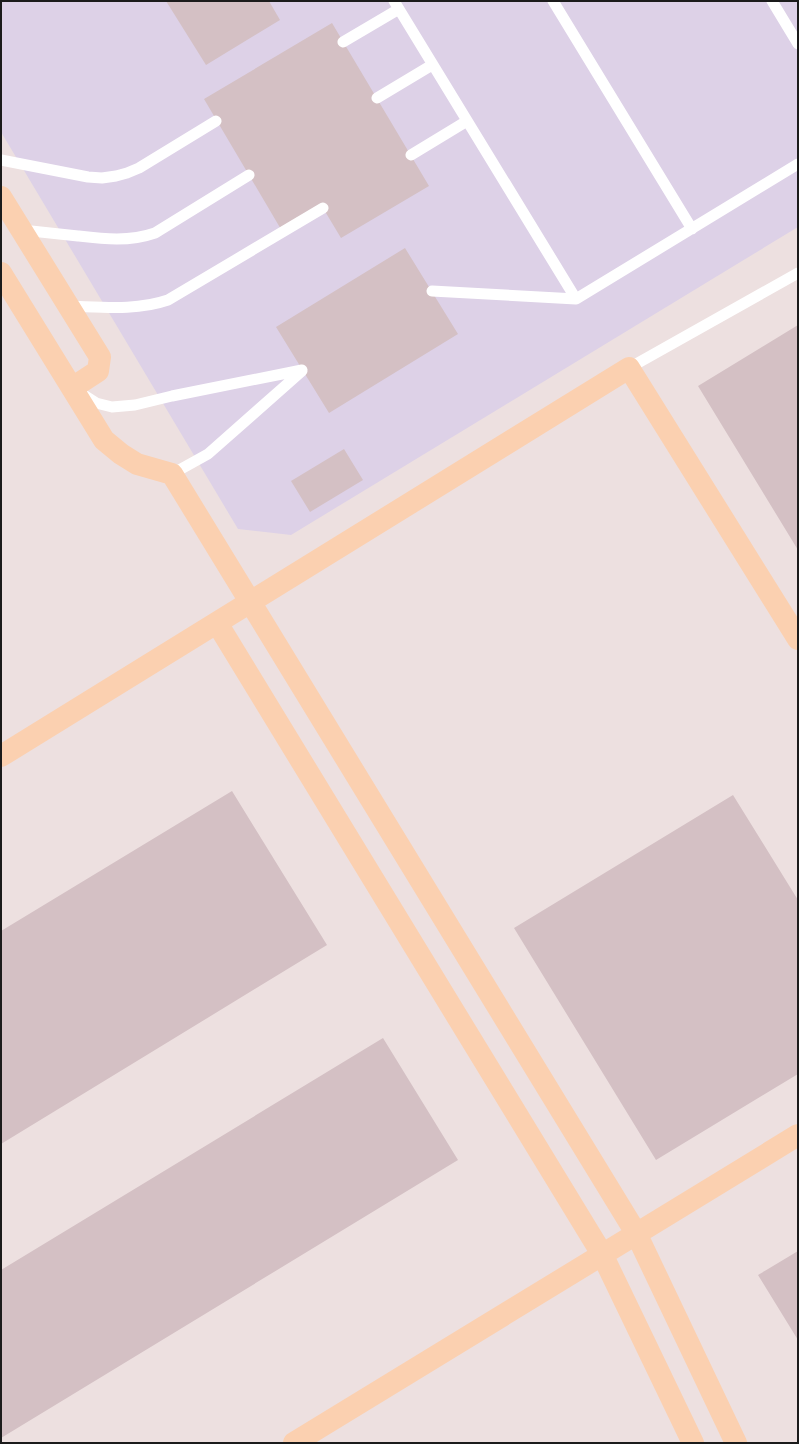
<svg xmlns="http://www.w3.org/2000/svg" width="799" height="1444" font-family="'PT Sans Narrow',sans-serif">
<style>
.industrial{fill:#ddd1e7}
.building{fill:#d4c0c4}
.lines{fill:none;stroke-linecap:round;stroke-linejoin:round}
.lane{stroke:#fff;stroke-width:11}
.secondary{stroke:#fbd0b0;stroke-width:22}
</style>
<rect width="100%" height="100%" fill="#ede0e0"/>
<path class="industrial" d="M 1,1 L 798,1 L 798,227 L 291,535 L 238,529 L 1,132 Z"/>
<path class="building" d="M 166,1 L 269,1 L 280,20 L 206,65 Z
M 332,23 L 429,186 L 341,238 L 323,208 L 282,231 L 204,99 Z
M 405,248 L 458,334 L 329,413 L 276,327 Z
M 798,325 L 798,550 L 698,386 Z
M 344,449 L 363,480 L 310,512 L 291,481 Z
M 232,791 L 327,945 L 1,1144 L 1,931 Z
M 733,795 L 798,900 L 798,1074 L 656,1160 L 514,928 Z
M 383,1038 L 458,1160 L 1,1438 L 1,1270 Z
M 798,1251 L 798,1340 L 758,1275 Z"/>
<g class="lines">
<path class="lane" d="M 394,1 L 576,299 L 798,164
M 553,1 L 692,229
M 772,1 L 798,44
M 343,42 L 399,9
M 377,98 L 432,65
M 411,155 L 467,121
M 1,160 L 88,177 L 102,178 L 116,176 L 127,173 L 139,168 L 216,121
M 22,230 C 41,232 59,234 78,236 C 104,239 129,242 155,233 L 249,175
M 432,291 L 576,299
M 68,306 C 102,307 136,311 168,300 L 323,208
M 629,368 L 798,273
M 82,394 L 96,403 L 112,407 L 135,405 L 172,396 L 302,370
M 172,474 L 208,454 L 302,371"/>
<path class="secondary" d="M 1,197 L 100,357 L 98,371 L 72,388
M 1,273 L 104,440 L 121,454 L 137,464 L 172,474 L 636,1233 L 736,1443
M 217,623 L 602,1254 L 693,1443
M 1,756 L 629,368 L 798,639
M 294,1443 L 798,1135"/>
</g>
<rect width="799" height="1444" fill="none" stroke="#1b1b1b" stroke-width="4"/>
</svg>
